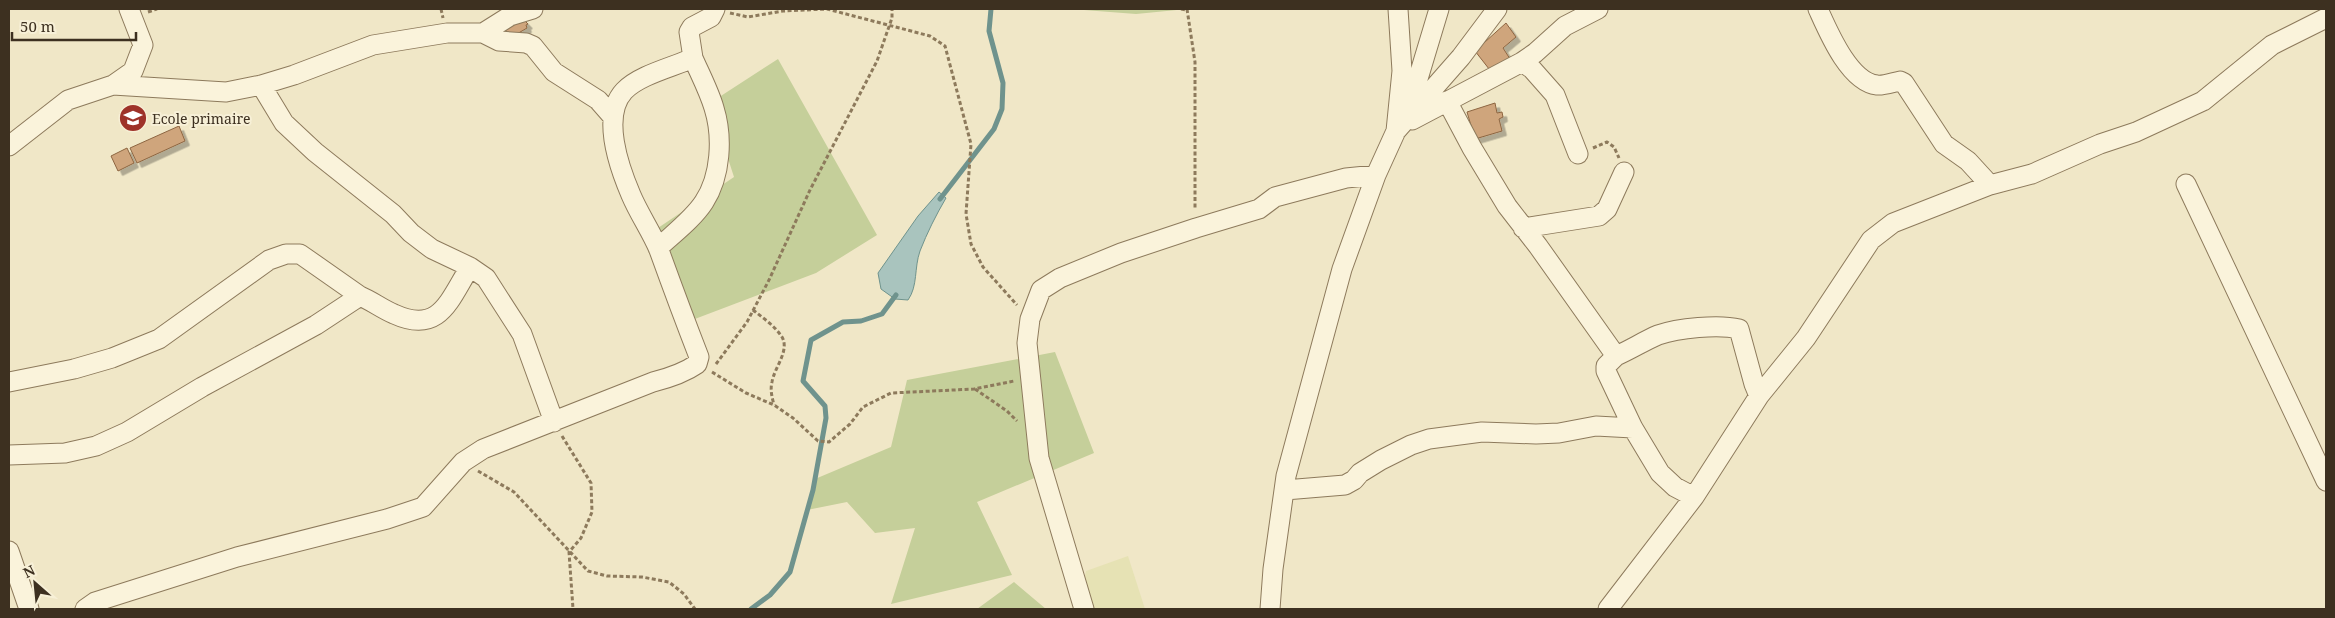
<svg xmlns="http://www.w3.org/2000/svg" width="2335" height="618" font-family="'Noto Serif',serif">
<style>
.farmland{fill:#e6e2b4}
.green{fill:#c5cf9a}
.water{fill:#a9c4be;stroke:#6f938d}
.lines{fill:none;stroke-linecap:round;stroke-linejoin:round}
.stream{stroke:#6f938d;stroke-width:5}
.building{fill:#cfa57c;stroke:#8d6541;filter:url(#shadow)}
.minor-casing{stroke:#8d7a5c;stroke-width:21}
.path{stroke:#8d7a5c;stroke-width:3;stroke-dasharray:4 2.5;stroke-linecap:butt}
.minor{stroke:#faf3db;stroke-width:19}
.labels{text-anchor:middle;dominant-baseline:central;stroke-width:4;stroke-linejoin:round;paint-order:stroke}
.poi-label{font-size:14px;fill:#3d3020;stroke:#f7f0d7;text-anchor:start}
</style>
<defs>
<filter id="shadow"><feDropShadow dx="4.5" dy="4.5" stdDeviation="0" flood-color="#0004"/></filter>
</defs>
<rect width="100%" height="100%" fill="#f0e7c7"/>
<path class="farmland" d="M 1128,556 L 1145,609 L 1089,609 L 1083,585 L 1086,571 Z"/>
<path class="green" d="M 1071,9 L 1187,9 L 1136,14 Z
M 778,59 L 877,235 L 816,273 L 679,325 L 643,238 L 734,177 L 710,103 Z
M 1055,352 L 1094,453 L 977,502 L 1012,575 L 891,604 L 915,528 L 875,533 L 847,502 L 807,510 L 815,479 L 891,447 L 907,380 Z
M 1014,582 L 1046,609 L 977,609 Z"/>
<path class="water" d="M 939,192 L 946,198 C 936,215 927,233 920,251 C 914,268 918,286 908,300 L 895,299 L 881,289 L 878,273 L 918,216 Z"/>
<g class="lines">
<path class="stream" d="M 940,199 L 994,129 L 1002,109 L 1003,83 L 989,31 L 991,9
M 751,609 L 770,595 L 790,572 L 813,490 L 826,418 L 825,406 L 803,381 L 811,340 L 843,322 L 861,321 L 882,314 L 896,295"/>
</g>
<path class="building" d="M 523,19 L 528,24 L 526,25 L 527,28 L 510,38 L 505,29 Z
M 1506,23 L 1516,37 L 1503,48 L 1512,62 L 1493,74 L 1475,51 Z
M 1495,103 L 1497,113 L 1502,112 L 1503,117 L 1499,119 L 1502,131 L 1475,139 L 1467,112 Z
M 179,126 L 185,141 L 137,163 L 130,148 Z
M 127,148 L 134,163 L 118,171 L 111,156 Z"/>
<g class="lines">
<defs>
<path id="minor" d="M 1818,9 C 1828,31 1849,82 1877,85 C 1883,86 1894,82 1900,81 L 1904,83 L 1944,144 L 1968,161 L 1990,185
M 483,33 L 499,41 L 526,43 L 533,46 L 554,72 L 598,100 L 612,116
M 1522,62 L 1532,69 L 1555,95 L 1578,154
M 113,85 L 226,92 L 261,85 L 294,75 L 373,45 L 447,33 L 483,33 L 510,16 L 533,9
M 261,85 L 284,123 L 315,152 L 393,214 L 411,233 L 432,249 L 470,267 L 486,278 L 522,334 L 554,422
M 1447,101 L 1472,148 L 1507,206 L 1538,246 L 1616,356 L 1606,366 L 1606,371 L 1633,428 L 1660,473 L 1675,487 L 1694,497
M 1408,112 L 1439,9
M 1412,120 L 1522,62 L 1535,53 L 1565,26 L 1598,9
M 1396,131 L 1402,71 L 1398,9
M 9,146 L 68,100 L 113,85 L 133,71 L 143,45 L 129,9
M 2186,184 L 2326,481
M 1523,228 L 1599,216 L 1607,209 L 1624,172
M 658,248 C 673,234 693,219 704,202 C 721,176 723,137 714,108 C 709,91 700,74 693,58
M 9,382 L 74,369 L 112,358 L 159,339 L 269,260 L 286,254 L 300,254 L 360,296
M 1759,396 L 1806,338 L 1871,240 L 1893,223 L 1990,185 L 2032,174 L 2100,144 L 2136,132 L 2203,101 L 2272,45 L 2326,18
M 9,455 L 65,453 L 96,446 L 127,432 L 202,387 L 316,325 L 360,296 C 372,301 382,309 394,314 C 440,335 449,300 470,267
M 1285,490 L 1345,485 L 1354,480 L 1360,473 L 1381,460 L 1411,445 L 1429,439 L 1482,432 L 1536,434 L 1559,433 L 1596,426 L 1633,428
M 9,551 L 29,609
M 85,609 L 95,602 L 237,557 L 387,519 L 423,507 L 463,462 L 483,449 L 653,382 C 669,378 684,373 697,364 L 699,357 C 685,321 672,286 659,250 C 651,231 639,214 631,195 C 619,167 601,116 624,91 C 639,75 673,67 693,58 L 689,32 L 692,27 L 711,17 L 715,9
M 1084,609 L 1039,458 L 1027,343 L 1030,319 L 1041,290 L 1060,278 L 1121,253 L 1196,228 L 1259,209 L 1275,197 L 1346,178 L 1376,175
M 1270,609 L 1273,569 L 1286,476 L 1342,269 L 1376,175 L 1396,131 L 1461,57 L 1497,9
M 1608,609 L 1694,497 L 1759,396 L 1754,384 L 1739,329 C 1719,324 1678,328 1658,335 C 1644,341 1630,350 1616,356"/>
</defs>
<use href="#minor" class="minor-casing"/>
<path class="path" d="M 441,9 L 443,18
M 1181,9 L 1187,10
M 1187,9 L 1195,62 L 1195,210
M 148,12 L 157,9
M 730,13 L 748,17 L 783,11 L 827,9 L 930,36 L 945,46 L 971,144 L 966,214 L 971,244 L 983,267 L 1017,305
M 1593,148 L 1607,142 L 1614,147 L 1619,158
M 753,310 C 763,318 775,326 782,337 C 790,351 774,368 772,382 C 770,390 772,397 774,405
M 716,364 L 747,322 L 769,280 L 810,190 L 877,61 L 892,18 L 892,9
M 712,372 L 746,393 L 774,405 L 793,418 L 818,441 L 829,442 L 850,424 L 863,407 L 891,393 L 974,389 L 1014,381
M 975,389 L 1007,411 L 1017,421
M 562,436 L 591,483 L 592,512 L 581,538 L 569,552 L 573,609
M 478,471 L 514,492 L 588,571 L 607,576 L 642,577 L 669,582 L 684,594 L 695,609"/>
<use href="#minor" class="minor"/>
</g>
<defs>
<symbol id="school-disc" viewBox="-11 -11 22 22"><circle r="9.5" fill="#9e3229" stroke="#f7f0d7"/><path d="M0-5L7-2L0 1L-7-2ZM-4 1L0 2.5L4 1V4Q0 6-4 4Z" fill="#fff"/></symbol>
</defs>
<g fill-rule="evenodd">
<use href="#school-disc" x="117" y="102" width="32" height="32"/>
</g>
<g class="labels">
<g class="poi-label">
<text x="152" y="118">Ecole primaire</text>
</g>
</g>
<rect width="2335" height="618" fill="none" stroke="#3d3020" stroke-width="20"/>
<g transform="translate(35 583) rotate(333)" stroke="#f7f0d7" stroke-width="4" paint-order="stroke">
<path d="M0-4L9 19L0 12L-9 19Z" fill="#3d3020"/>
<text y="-8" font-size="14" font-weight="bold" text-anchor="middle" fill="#3d3020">N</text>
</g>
<path d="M12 32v8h124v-8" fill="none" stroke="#3d3020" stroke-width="2.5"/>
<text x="20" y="32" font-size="15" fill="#3d3020" stroke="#f7f0d7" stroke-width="4" paint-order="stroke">50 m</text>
</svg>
